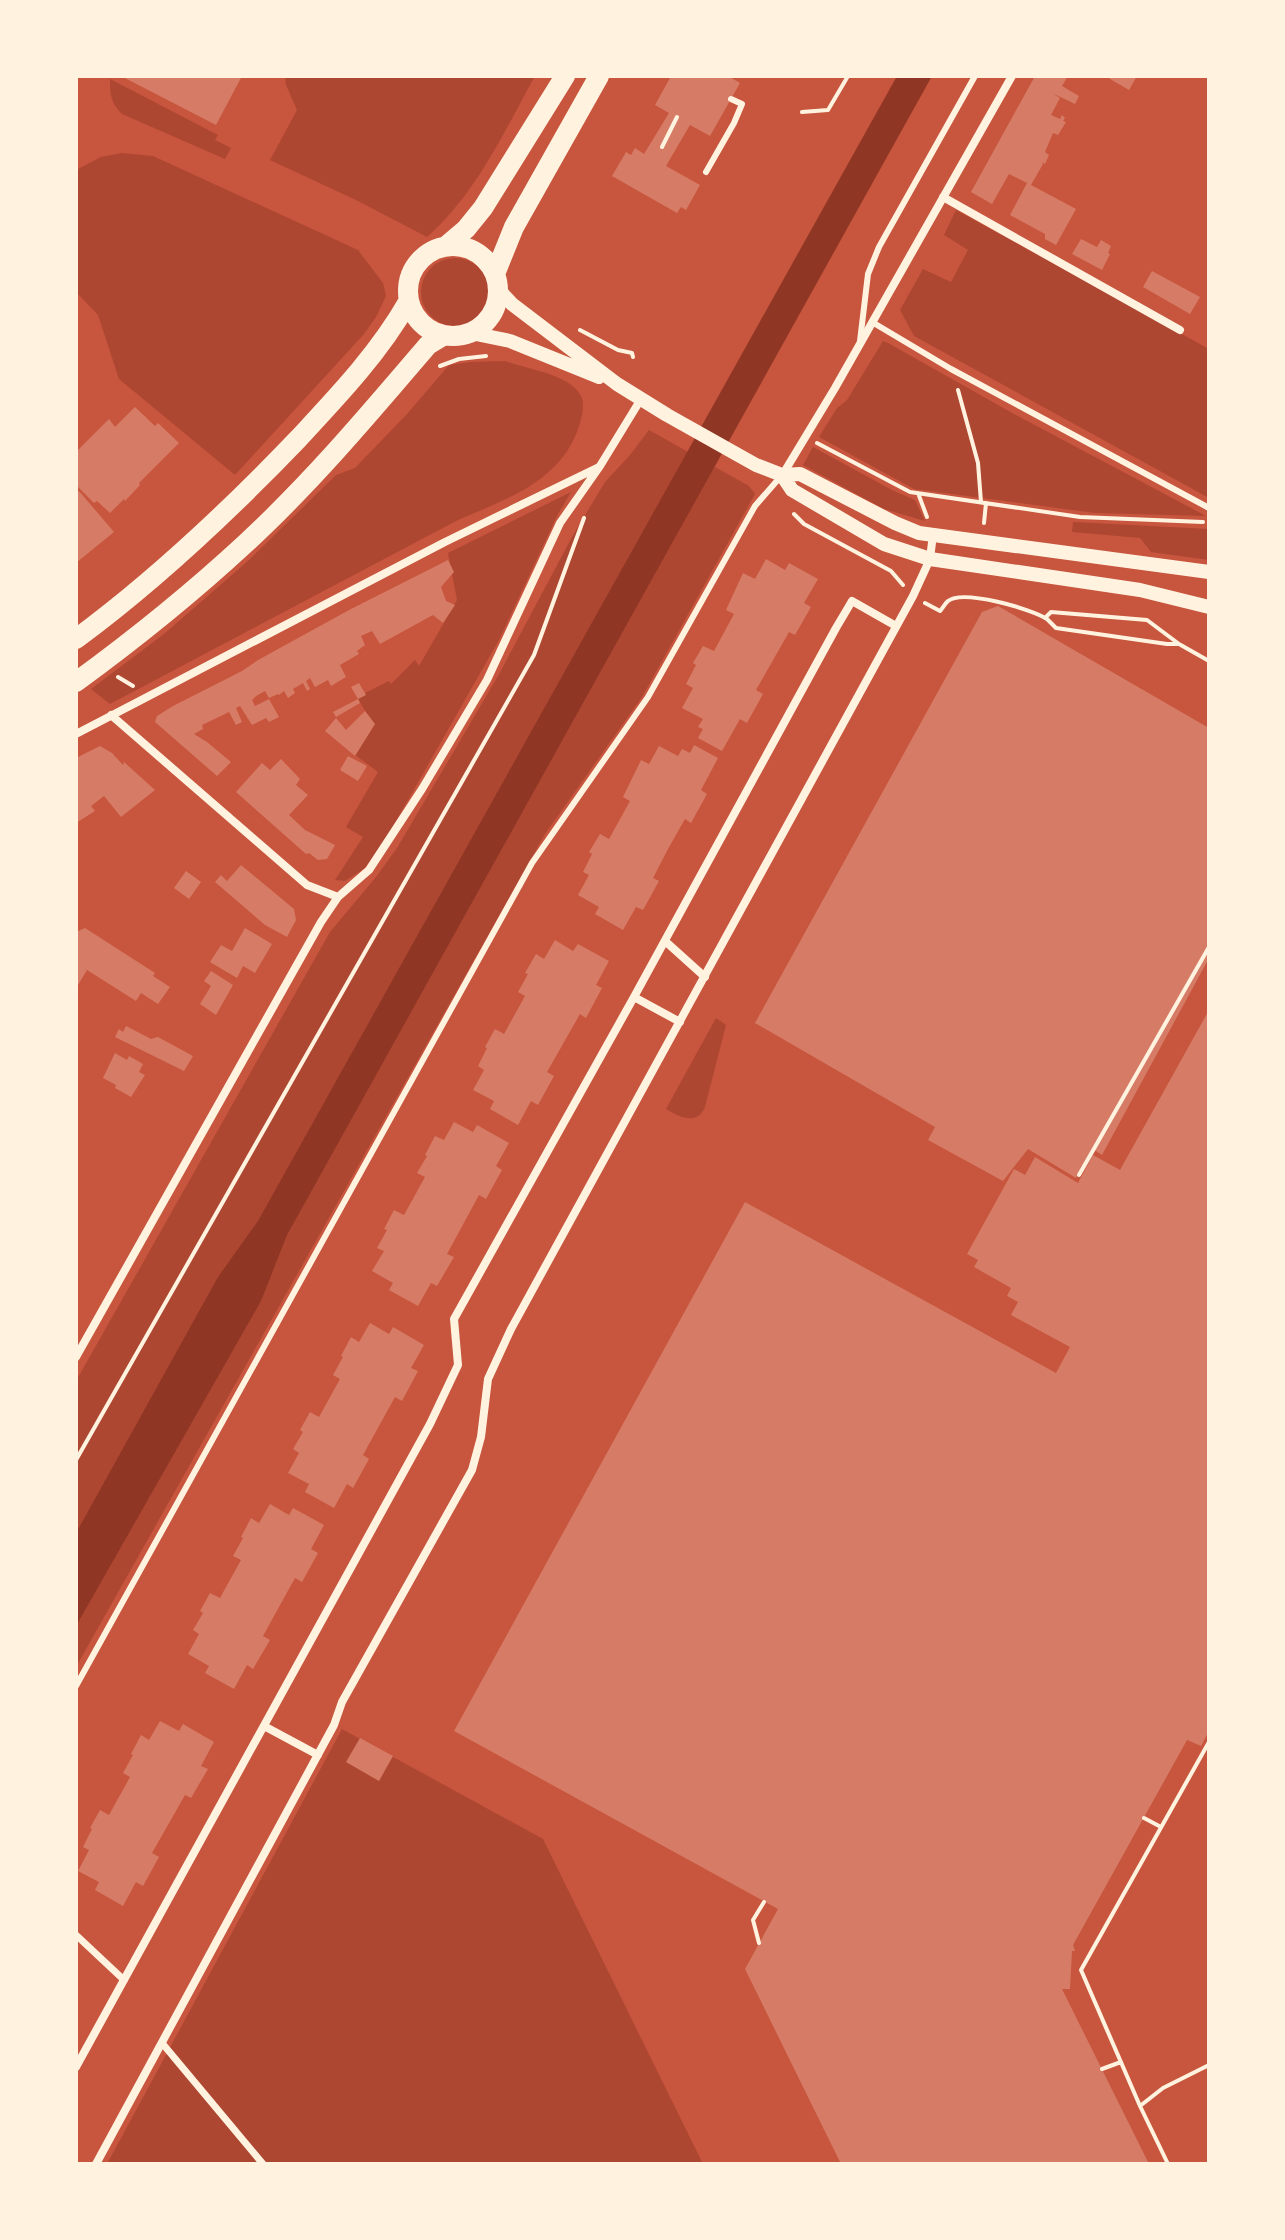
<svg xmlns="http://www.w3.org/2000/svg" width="1285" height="2240" font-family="Arial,sans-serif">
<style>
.green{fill:#ae4732}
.water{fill:#8f3625}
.building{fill:#d67c66}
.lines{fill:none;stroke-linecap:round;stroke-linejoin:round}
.path{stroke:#fff3e0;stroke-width:4}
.service{stroke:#fff3e0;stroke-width:6}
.pedestrian{stroke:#fff3e0;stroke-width:7}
.minor{stroke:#fff3e0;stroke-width:8}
.tertiary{stroke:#fff3e0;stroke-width:14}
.primary{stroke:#fff3e0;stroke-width:20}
</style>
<rect width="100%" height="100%" fill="#c8553d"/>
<path class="green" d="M 285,76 L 535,76 C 504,132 476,194 427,237 L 356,200 L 270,160 L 297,110 L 286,85 Z
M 110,79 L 218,135 L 215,140 L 231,148 L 225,159 L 122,114 C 111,103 110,95 110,79 Z
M 122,153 L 153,156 L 358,250 L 383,283 L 386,296 L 376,317 L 364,334 L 235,475 L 119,379 L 98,315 L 76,292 L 76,170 L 101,157 Z
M 956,210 L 1209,349 L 1209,498 L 914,336 L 900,310 L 923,269 L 951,282 L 968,250 L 944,235 Z
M421 292a34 34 0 1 1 68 0a34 34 0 1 1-68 0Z
M 883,341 L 888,343 L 1014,414 L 1206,516 L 1095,513 L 914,489 L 819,437 L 837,408 L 847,400 Z
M 505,361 C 525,369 570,374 581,396 C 585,404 582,417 579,426 C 561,482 506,499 458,520 L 110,704 L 91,689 L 164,634 L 249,560 L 336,475 L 355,468 L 407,414 L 449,365 L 470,362 Z
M 649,430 L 749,486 L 755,494 L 642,697 L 545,834 L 76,1667 L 76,1381 L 330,932 L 376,877 L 397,848 L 498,676 L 572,537 L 605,482 L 630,455 Z
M 813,447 L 892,490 L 915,500 L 925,521 L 884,509 L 803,465 Z
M 571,492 L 557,516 L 499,640 L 387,837 L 365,868 L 345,881 L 335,880 L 363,837 L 346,827 L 378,772 L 354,754 L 373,724 L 357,697 L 389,681 L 391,684 L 415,660 L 419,666 L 457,600 L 448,553 Z
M 1073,522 L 1209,529 L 1209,560 L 1151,552 L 1140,538 L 1072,532 Z
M 716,1018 L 726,1025 L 705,1107 C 697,1126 679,1117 666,1109 Z
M 342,1729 L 543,1839 L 703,2164 L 107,2164 Z"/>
<path class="water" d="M 897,76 L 932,76 L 287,1235 L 261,1301 L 76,1626 L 76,1533 L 218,1277 L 258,1221 Z"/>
<path class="building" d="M 121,76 L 242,76 L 216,125 Z
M 671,76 L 728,76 L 740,83 L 710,136 L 690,125 L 666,166 L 700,185 L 686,210 L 681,207 L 677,213 L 612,176 L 626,152 L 631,155 L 635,148 L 644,154 L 669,113 L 655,105 Z
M 1035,76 L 1068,76 L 1062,86 L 1079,96 L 1075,104 L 1052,93 L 1060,98 L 1051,115 L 1060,119 L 1062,115 L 1065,118 L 1063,121 L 1066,122 L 1058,135 L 1053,133 L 1045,152 L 1049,155 L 1045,164 L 1042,162 L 1043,164 L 1031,185 L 1076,209 L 1056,245 L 1045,239 L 1045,234 L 1010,215 L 1027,183 L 1009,174 L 992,204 L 971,192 Z
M 1105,76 L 1137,76 L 1129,90 Z
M 1081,239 L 1097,247 L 1101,240 L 1111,246 L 1108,253 L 1110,254 L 1102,270 L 1072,254 Z
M 1152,271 L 1200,297 L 1190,314 L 1143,287 Z
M 135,407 L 155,426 L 158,423 L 179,443 L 139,483 L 140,485 L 125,501 L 124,499 L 110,513 L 97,501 L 94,503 L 76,485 L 76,452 L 109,419 L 115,427 Z
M 79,491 L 114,532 L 76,563 L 76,494 Z
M 766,559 L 785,570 L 789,563 L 818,579 L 804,603 L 811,607 L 795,635 L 789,632 L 756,690 L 763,694 L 747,723 L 740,719 L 722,751 L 698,738 L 703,729 L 698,727 L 703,719 L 682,708 L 693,688 L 686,684 L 696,665 L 693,663 L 703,646 L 714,651 L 734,614 L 726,610 L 743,573 L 755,579 Z
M 448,560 L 454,572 L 441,587 L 446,601 L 455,605 L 443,623 L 433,615 L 380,644 L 372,631 L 361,636 L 365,645 L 357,651 L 359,654 L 340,665 L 346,677 L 331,686 L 328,680 L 315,687 L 310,678 L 306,681 L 310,689 L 307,691 L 303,683 L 293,689 L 295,693 L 288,698 L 284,691 L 279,695 L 278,694 L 269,698 L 265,691 L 256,696 L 252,700 L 255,706 L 269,699 L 279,717 L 269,722 L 266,718 L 252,725 L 240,706 L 236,708 L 242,722 L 236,725 L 229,712 L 202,725 L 203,729 L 194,734 L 207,742 L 231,762 L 217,776 L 155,722 L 157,716 L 173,706 L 242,671 L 258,660 L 351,609 Z
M 998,606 L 1209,728 L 1209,958 L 1102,1155 L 1093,1149 L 1076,1178 L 1028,1149 L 1003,1181 L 928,1140 L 935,1127 L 755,1023 L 982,612 Z
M 359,683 L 366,695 L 358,699 L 360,703 L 336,717 L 333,712 L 358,699 L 351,687 Z
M 365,711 L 375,724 L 355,756 L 325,731 L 336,718 L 346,730 Z
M 694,745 L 718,758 L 701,790 L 707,794 L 691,823 L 685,819 L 668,849 L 653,878 L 659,881 L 643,910 L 636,907 L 623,930 L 595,914 L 599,907 L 578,895 L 589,875 L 583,872 L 592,854 L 589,852 L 600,834 L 609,839 L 630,801 L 623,797 L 641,760 L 649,764 L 659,746 L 678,756 L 682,749 L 690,753 Z
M 100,746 L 112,753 L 123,765 L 124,762 L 155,790 L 121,817 L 104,796 L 91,806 L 95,811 L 76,823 L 76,758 Z
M 348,756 L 367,766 L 358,781 L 340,770 Z
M 281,759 L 300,779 L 296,785 L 308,795 L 289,815 L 305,830 L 335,845 L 327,859 L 318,860 L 309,853 L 306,854 L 236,792 L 262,763 L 270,770 Z
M 241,865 L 294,909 L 296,920 L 287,937 L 265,925 L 215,882 L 221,875 L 227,881 Z
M 186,871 L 201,882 L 189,899 L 174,888 Z
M 85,928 L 155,973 L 153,976 L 170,987 L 158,1004 L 141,993 L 136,1001 L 87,970 L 78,985 L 76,984 L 76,932 Z
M 245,928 L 272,944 L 255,973 L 243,966 L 237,978 L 210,962 L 221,945 L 232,951 Z
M 555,940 L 573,951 L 578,944 L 609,961 L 596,985 L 602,988 L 586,1018 L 580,1014 L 547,1072 L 554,1076 L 538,1105 L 531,1101 L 518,1125 L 490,1109 L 494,1101 L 473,1090 L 484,1070 L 478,1066 L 487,1048 L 485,1047 L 495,1029 L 504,1034 L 525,996 L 518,992 L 528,974 L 525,973 L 536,954 L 544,959 Z
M 211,971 L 233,985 L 216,1015 L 200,1004 L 211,986 L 204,981 Z
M 1209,1010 L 1209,1731 L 1201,1746 L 1187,1740 L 1073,1945 L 1075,1951 L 1072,1951 L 1070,1989 L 1062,1989 L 1149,2164 L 841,2164 L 745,1969 L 778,1909 L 454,1731 L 745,1202 L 1056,1373 L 1070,1347 L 1011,1315 L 1018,1302 L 1007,1296 L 1011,1288 L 974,1267 L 978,1260 L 967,1254 L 1014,1169 L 1025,1175 L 1035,1157 L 1078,1183 L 1093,1155 L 1120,1170 Z
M 126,1026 L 151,1039 L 158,1037 L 193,1056 L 184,1071 L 115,1037 L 119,1029 L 123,1032 Z
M 115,1053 L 127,1060 L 129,1056 L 143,1064 L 139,1072 L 145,1075 L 131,1097 L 115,1088 L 116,1085 L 103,1078 Z
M 454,1122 L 473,1132 L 477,1125 L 509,1143 L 496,1166 L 502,1170 L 486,1199 L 479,1195 L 447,1254 L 454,1257 L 437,1286 L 431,1283 L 418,1306 L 389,1290 L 393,1283 L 372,1271 L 384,1251 L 377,1248 L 387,1230 L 384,1229 L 394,1210 L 404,1215 L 425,1177 L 417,1173 L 427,1156 L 425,1155 L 435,1136 L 444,1140 Z
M 370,1323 L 389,1334 L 393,1327 L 424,1345 L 411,1368 L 418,1371 L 402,1401 L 395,1397 L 363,1455 L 369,1459 L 353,1488 L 347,1484 L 334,1508 L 305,1492 L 309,1484 L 288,1473 L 299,1453 L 293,1449 L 303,1432 L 300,1430 L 310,1412 L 319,1417 L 340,1379 L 333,1375 L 343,1357 L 341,1356 L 351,1337 L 359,1342 Z
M 270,1504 L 289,1515 L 293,1508 L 324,1525 L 311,1549 L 318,1553 L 302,1582 L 295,1578 L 263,1636 L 270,1640 L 253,1669 L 247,1665 L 234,1689 L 205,1673 L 209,1666 L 188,1654 L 199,1634 L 193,1630 L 203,1613 L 200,1611 L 210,1593 L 220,1598 L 241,1560 L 233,1556 L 243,1538 L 241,1537 L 251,1518 L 259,1523 Z
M 160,1721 L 179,1731 L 183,1724 L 214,1742 L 201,1766 L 208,1769 L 191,1798 L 185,1795 L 152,1853 L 159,1857 L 143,1886 L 136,1882 L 123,1906 L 95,1890 L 99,1882 L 78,1871 L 89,1850 L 83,1847 L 92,1829 L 90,1828 L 100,1810 L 109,1815 L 130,1777 L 123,1773 L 133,1755 L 131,1754 L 141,1735 L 149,1740 Z
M 360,1738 L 393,1756 L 379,1781 L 346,1762 Z"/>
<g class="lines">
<path class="path" d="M 802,112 L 828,110 L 848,76
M 662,147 L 677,117
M 580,330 L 618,350 L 632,353 L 633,357
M 440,366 L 459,359 L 486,356
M 958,390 L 978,463 L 981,502
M 817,443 L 910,492 L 1080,517 L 1203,522
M 918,493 L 927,517
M 794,514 L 804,524 L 891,571 L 903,585
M 984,523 L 986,503
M 925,603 L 940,611 C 943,608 945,603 948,601 C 963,589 1032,609 1047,619 C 1050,622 1053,625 1056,628 L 1167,644 L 1179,644
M 1045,618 L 1051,612 L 1147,620 L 1179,644 L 1209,661
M 118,677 L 133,686
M 1079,1175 L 1209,947
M 76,1460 L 534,655 L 584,518
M 1144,1818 L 1161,1827
M 759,1943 L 753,1920 L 764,1902
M 1102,2069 L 1121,2062
M 1140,2106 L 1163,2088 L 1209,2065
M 1168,2164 L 1140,2106 L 1081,1970 L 1209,1742"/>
<path class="service" d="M 706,172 L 734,123 L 742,104 L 731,99
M 872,322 L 951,369 L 1209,508
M 860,341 L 868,274 L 879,247 L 975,76
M 76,1686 L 532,863 L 648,697 L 755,506 L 782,475"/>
<path class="pedestrian" d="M 76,1935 L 124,1980
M 162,2043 L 263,2164"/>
<path class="minor" d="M 943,197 L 1180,330
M 783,474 L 835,388 L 1012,76
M 111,715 L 307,885 L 338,897
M 76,734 L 445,542 L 599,467
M 665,941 L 705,977
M 634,997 L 680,1022
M 76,1357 L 321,922 L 338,897 L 369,870 L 422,789 L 487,680 L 560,523 L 600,466 L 641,399
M 264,1726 L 318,1755
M 76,2067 L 430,1424 L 458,1365 L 454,1319 L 634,997 L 836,628 L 852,601 L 896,626
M 96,2164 L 334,1725 L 342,1702 L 472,1470 L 481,1437 L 488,1379 L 511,1329 L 913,596 L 930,559 L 933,534"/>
<path class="tertiary" d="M 498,289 L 512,304 L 617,384 L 667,415 L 756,465 L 782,475 L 800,474 L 895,523 L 919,533 L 1209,572
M 471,333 L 510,341 L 599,377
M 782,475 L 792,490 L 884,544 L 930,559 L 1140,590 L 1209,607"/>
<path class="primary" d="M408 291a45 45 0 1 1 90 0a45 45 0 1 1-90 0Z
M 446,246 L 466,229 L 483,208 L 565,76
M 495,274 L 514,227 L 599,76
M 76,639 C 156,580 229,511 298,439 C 338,396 379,353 408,302
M 76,682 C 135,639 192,593 246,543 C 312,482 370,413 428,345 L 443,336"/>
</g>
<rect width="1285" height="2240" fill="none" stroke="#fff3e0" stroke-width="156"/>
</svg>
